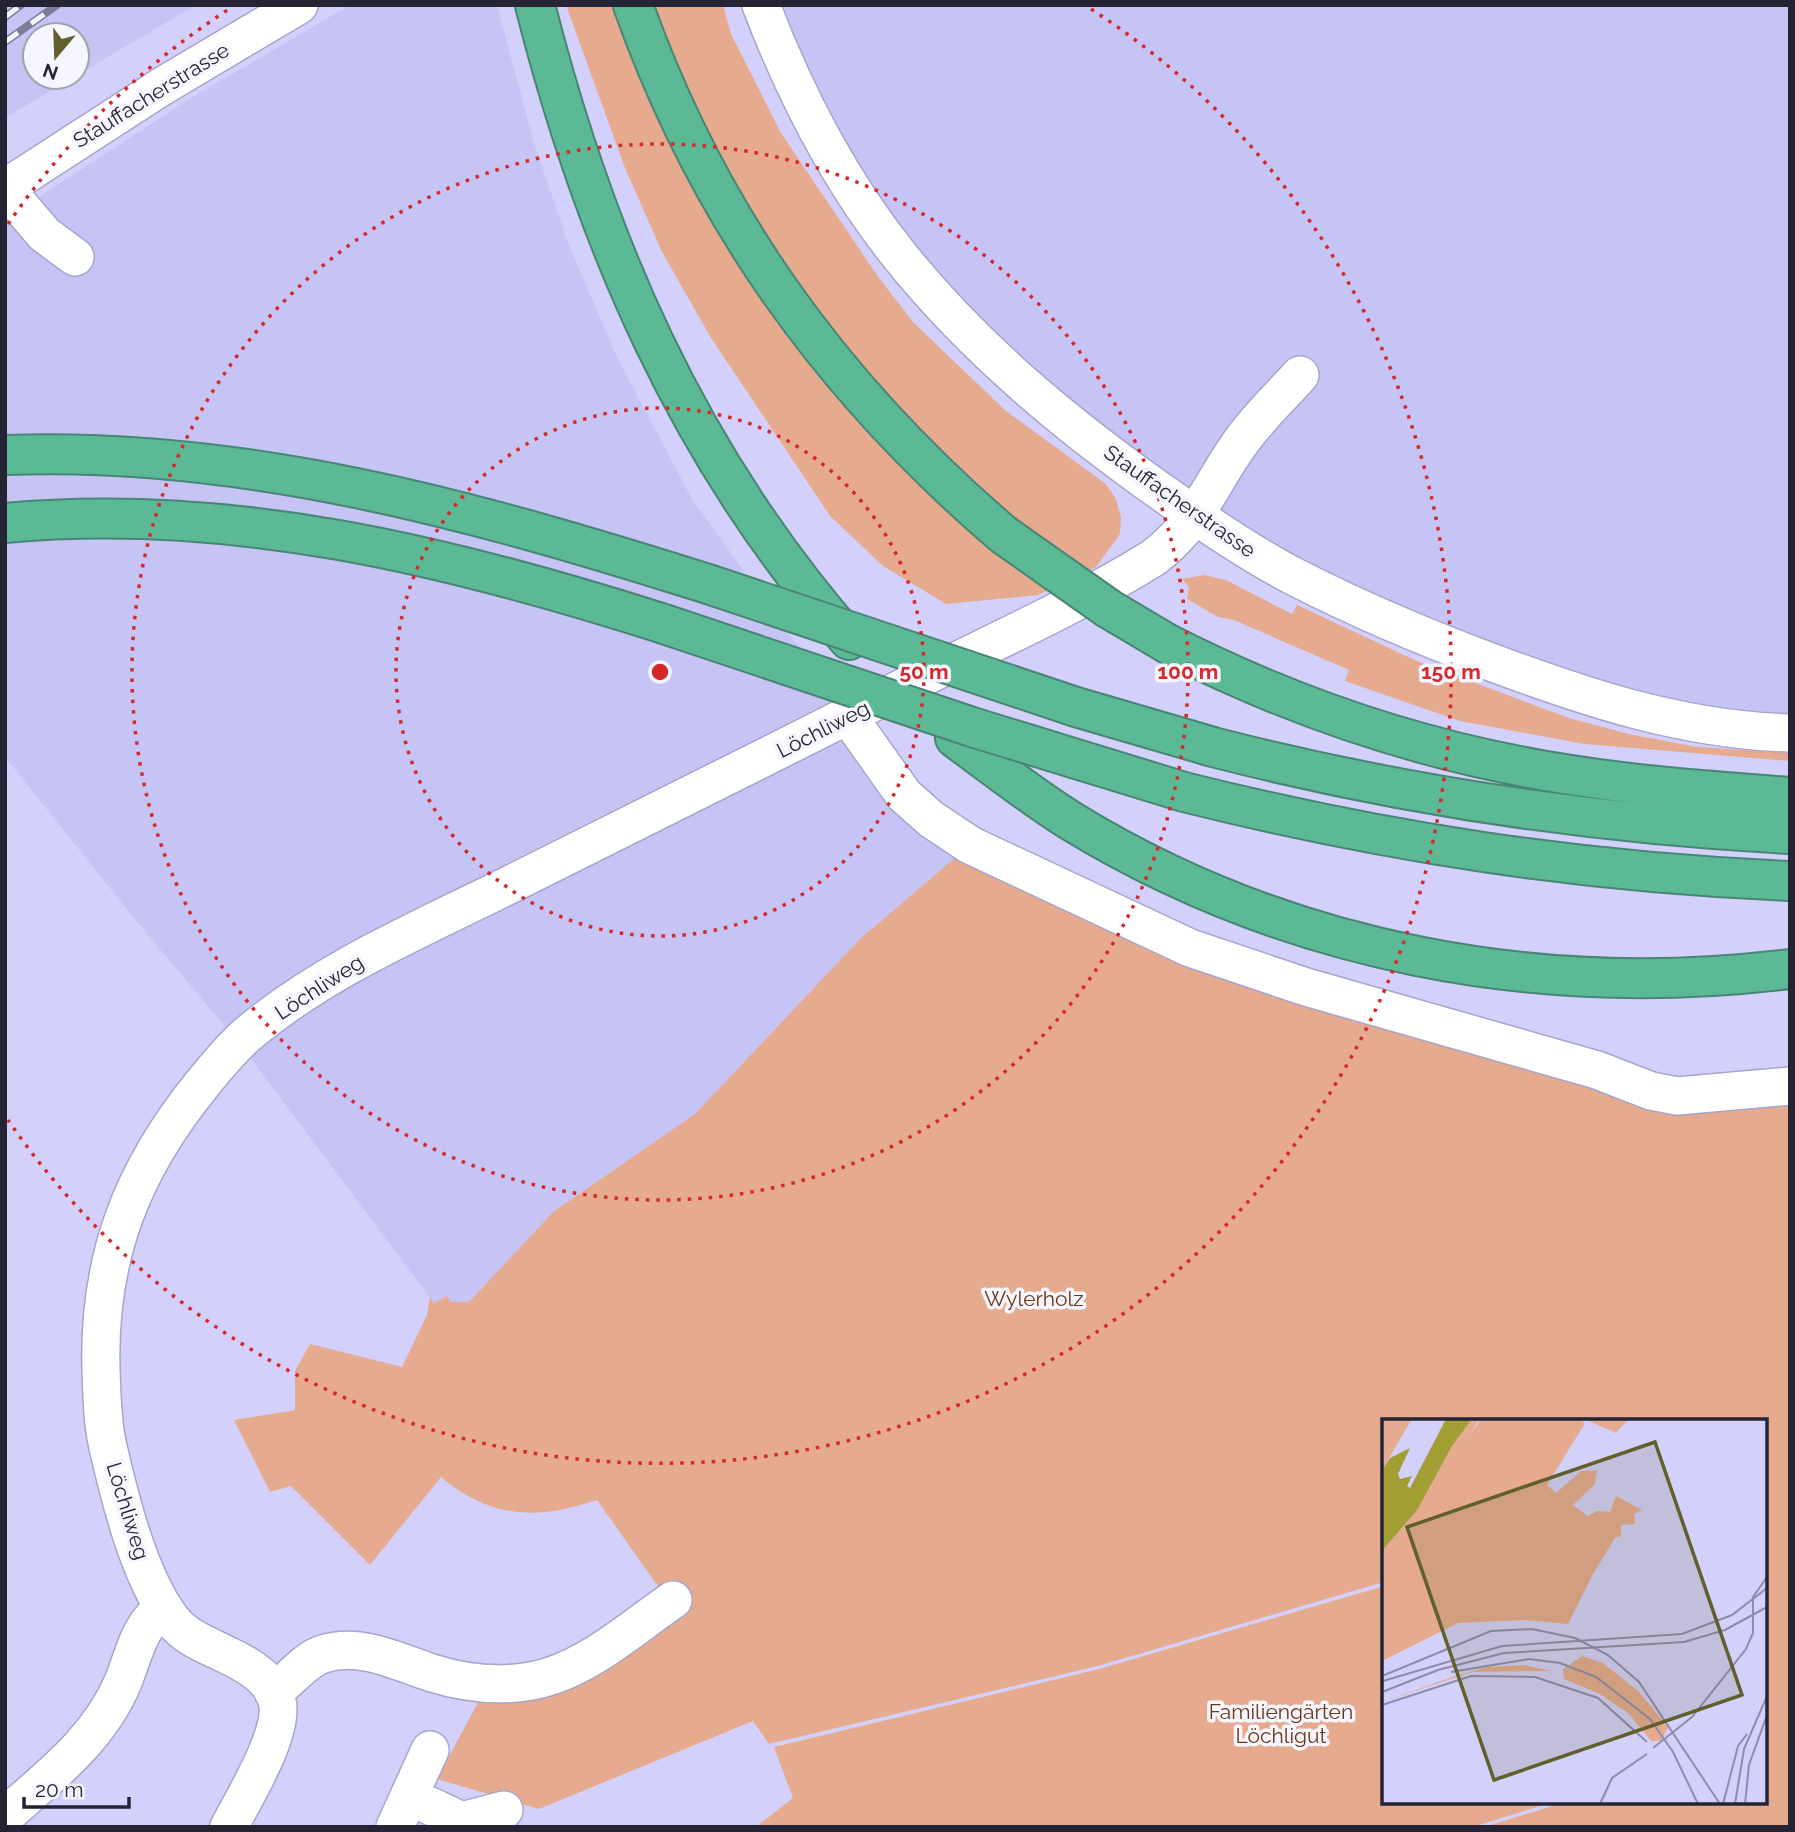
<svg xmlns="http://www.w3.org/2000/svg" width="1795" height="1832" font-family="Raleway,sans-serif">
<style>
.built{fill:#c6c4f5}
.green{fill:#e6ab8f}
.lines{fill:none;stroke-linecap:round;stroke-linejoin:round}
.minor-casing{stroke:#a6a5cd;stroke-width:40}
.highway-casing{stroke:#498574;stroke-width:42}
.minor{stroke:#fff;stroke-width:37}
.highway{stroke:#5cb996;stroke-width:38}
.rail-casing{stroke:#7c7b98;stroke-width:8}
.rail{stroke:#f6f6ff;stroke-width:5;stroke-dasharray:16;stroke-linecap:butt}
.highway-bridge-casing{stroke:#498574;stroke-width:42;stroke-linecap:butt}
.highway-bridge{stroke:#5cb996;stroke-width:38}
.ring{fill:none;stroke:#d62828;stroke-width:3.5;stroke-dasharray:3.5 7}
.labels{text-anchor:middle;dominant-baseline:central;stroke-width:7;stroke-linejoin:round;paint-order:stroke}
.street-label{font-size:21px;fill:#252434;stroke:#f6f6ff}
.park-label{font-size:21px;fill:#6f3515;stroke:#f6f6ff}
.inset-road{fill:none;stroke:#8d8cab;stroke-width:2}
.view{fill:#615f2b;fill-opacity:0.15;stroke:#615f2b;stroke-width:3.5}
.inset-edge{fill:none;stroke:#252434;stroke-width:3.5}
.centre{fill:#d62828;stroke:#f6f6ff;stroke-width:3.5}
.ring-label{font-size:21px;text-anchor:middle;font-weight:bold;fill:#d62828;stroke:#f6f6ff;stroke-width:7;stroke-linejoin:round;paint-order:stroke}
</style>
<rect width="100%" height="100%" fill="#d3d1fb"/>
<path class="built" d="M 5,5 L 196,5 L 77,75 L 77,35 L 35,35 L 35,77 L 74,77 L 5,118 Z
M 350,5 L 497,5 L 534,143 L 568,243 L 616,355 L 692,499 L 848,716 L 970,845 L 860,939 L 695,1114 L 553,1212 L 469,1302 L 434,1303 L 240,1044 L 137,922 L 5,757 L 5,219 L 191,98 Z
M 773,5 L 1790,5 L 1790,714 L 1734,714 L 1586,679 L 1415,617 L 1216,513 L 1036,381 L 895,229 L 819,106 Z"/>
<path class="green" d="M 566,5 L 723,5 L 731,34 L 781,133 L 879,278 L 914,323 L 1006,411 L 1106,484 L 1116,499 L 1121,517 L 1120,534 L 1096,567 L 1038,595 L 946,604 L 883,566 L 830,516 L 711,338 L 662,252 L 625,168 Z
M 1204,575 L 1226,580 L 1292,614 L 1297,605 L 1417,661 L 1569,718 L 1629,734 L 1697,747 L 1790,753 L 1790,761 L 1584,744 L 1460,721 L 1345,681 L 1349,670 L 1234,620 L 1218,617 L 1187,599 L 1189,587 L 1182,579 Z
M 970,845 L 1106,911 L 1651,1091 L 1790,1086 L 1790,1827 L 1484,1827 L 1565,1802 L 1765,1802 L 1765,1421 L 1384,1421 L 1384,1582 L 1098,1666 L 769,1744 L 753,1721 L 539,1809 L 437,1779 L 482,1695 L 674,1609 L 597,1500 C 538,1520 491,1519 441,1477 L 370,1565 L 291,1486 L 270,1492 L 234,1420 L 295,1410 L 295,1371 L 310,1344 L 402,1367 L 427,1315 L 430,1297 L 434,1303 L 447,1296 L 451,1302 L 469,1302 L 553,1212 L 695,1114 L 860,939 Z
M 1384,1586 L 1384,1802 L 1553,1802 L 1473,1827 L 756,1827 L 793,1798 L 774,1747 L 1099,1669 Z"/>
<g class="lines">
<defs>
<path id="minor" d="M 761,5 C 795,94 839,180 899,255 C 975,350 1070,428 1170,498 C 1211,527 1254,556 1299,579 C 1360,610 1424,637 1488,661 C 1587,698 1683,730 1790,733
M 5,188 L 161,87 L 299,5
M 5,188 L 44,234 L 75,257
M 848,716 L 904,795 L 931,819 L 970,845 L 1190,948 L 1306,987 L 1597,1070 L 1651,1091 L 1677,1096 L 1790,1086
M 273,1692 C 290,1681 304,1660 323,1654 C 360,1642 398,1662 432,1673 C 464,1683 498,1687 531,1681 C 584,1672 630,1629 673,1600
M 409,1796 L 462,1821 L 504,1810
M 5,1816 C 50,1776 99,1739 123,1682 C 133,1657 140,1622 164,1608
M 229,1827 C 244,1798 285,1732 277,1701 C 272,1679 248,1665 229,1656 C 208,1645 187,1639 172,1620 C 139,1577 120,1499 108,1447 C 102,1422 102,1395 101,1369 C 98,1257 132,1170 203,1083 C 217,1066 232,1047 249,1033 C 327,968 421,929 511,884 C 647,816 784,748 920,679 C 998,640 1079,604 1153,558 C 1198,525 1211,482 1243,439 C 1260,416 1281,396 1300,375
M 395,1827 L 430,1750"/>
<path id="highway" d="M 535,5 C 595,241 687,455 849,640
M 633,5 C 708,217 833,389 1004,535
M 5,455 C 247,446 480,512 708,584
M 5,523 C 231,502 451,556 664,624
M 1168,644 C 1288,705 1413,748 1546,771 C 1626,785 1708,791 1790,797
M 955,738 C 993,766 1031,796 1071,821 C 1287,953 1540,1000 1790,969
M 1213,747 C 1403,796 1594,824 1790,834
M 1184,792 C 1388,843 1580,872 1790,881"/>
</defs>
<use href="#minor" class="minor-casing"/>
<use href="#highway" class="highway-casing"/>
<use href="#minor" class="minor"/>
<use href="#highway" class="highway"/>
<defs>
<path id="rail" d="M 5,17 L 21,5
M 5,42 L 57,5"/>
</defs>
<use href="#rail" class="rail-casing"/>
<use href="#rail" class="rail"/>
<defs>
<path id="highway-bridge" d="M 1004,535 L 1109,609 L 1168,644
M 708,584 L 1076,707 L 1213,747
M 664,624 L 972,727 L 1184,792"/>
</defs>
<use href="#highway-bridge" class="highway-bridge-casing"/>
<use href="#highway-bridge" class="highway-bridge"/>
</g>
<g class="ring">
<circle cx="660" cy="672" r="264"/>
<circle cx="660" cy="672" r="528"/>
<path d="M8 224A791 791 0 0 1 229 9M1091 9A791 791 0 1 1 8 1120"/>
</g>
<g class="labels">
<g class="street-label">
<text transform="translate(151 95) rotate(-32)">Stauffacherstrasse</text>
<text transform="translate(1180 501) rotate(35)">Stauffacherstrasse</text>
<text transform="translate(823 729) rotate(-27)">Löchliweg</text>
<text transform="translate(319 987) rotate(-33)">Löchliweg</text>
<text transform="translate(128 1511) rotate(73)">Löchliweg</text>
</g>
<g class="park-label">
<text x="1034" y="1298">Wylerholz</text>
<text x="1281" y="1711">Familiengärten<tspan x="1281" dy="24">Löchligut</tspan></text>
</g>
</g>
<g transform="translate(1382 1419)">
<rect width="385" height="385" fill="#d3d1fb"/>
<path d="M 0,0 L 30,0 L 0,51 ZM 90,0 L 97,0 L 86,18 L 99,0 L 201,0 L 202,6 L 165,66 L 174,74 L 199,52 L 215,51 L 213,65 L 191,86 L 206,97 L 215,92 L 228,93 L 234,77 L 260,91 L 252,95 L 253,105 L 239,106 L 239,117 L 233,119 L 211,155 L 186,205 L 142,201 L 76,204 L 0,242 L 0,132 L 36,90 L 70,27 ZM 247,0 L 234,14 L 207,2 L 208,0 ZM 200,237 L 221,244 L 256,272 L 286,308 L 279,322 L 269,322 L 246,294 L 218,275 L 182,260 L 181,250 ZM 142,246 L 169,252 L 90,253 L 0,283 L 73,257 L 106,248 Z" fill="#e6ab8f"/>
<path d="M 64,0 L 90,0 L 70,27 L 36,90 L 0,132 L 0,51 L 8,39 L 28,29 L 16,55 L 18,60 L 30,57 L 25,67 L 28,69 Z" fill="#a39f35"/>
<path class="inset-road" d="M 69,253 L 147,240 L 178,244 L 214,258 L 268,300 L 291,333 L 316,385M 0,257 L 109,212 L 150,210 L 193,219 L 226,236 L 257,263 L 338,385M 1,262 L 120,227 L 300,215 L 350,196 L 385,169M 0,273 L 56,251 L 122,234 L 302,223 L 343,211 L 385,188M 0,286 L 89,257 L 153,258 L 216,279 L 265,323M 271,329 L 310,298 L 364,230 L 371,214 L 371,178 L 385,158M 218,385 L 230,359 L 265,335M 341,385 L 356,327 L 365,315M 353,385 L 362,330 L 385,277M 363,385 L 367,346 L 385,296"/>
<path class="view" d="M 273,23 L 360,276 L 112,361 L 25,108 Z"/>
<rect width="385" height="385" class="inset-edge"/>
</g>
<circle cx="660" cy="672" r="10" class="centre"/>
<g class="ring-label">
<text x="924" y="679">50 m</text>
<text x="1188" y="679">100 m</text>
<text x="1451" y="679">150 m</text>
</g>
<rect width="1795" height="1832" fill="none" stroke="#252434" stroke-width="14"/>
<g transform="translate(56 56) rotate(199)"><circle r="33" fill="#f6f6ff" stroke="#a2a2ae" stroke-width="2"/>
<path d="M0-5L12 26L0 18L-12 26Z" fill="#615f2b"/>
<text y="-10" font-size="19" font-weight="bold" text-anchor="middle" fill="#252434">N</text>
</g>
<path d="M24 1797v10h105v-10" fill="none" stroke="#252434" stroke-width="3.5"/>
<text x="35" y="1797" font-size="21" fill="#252434" stroke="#f6f6ff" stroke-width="5" paint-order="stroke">20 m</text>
</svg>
